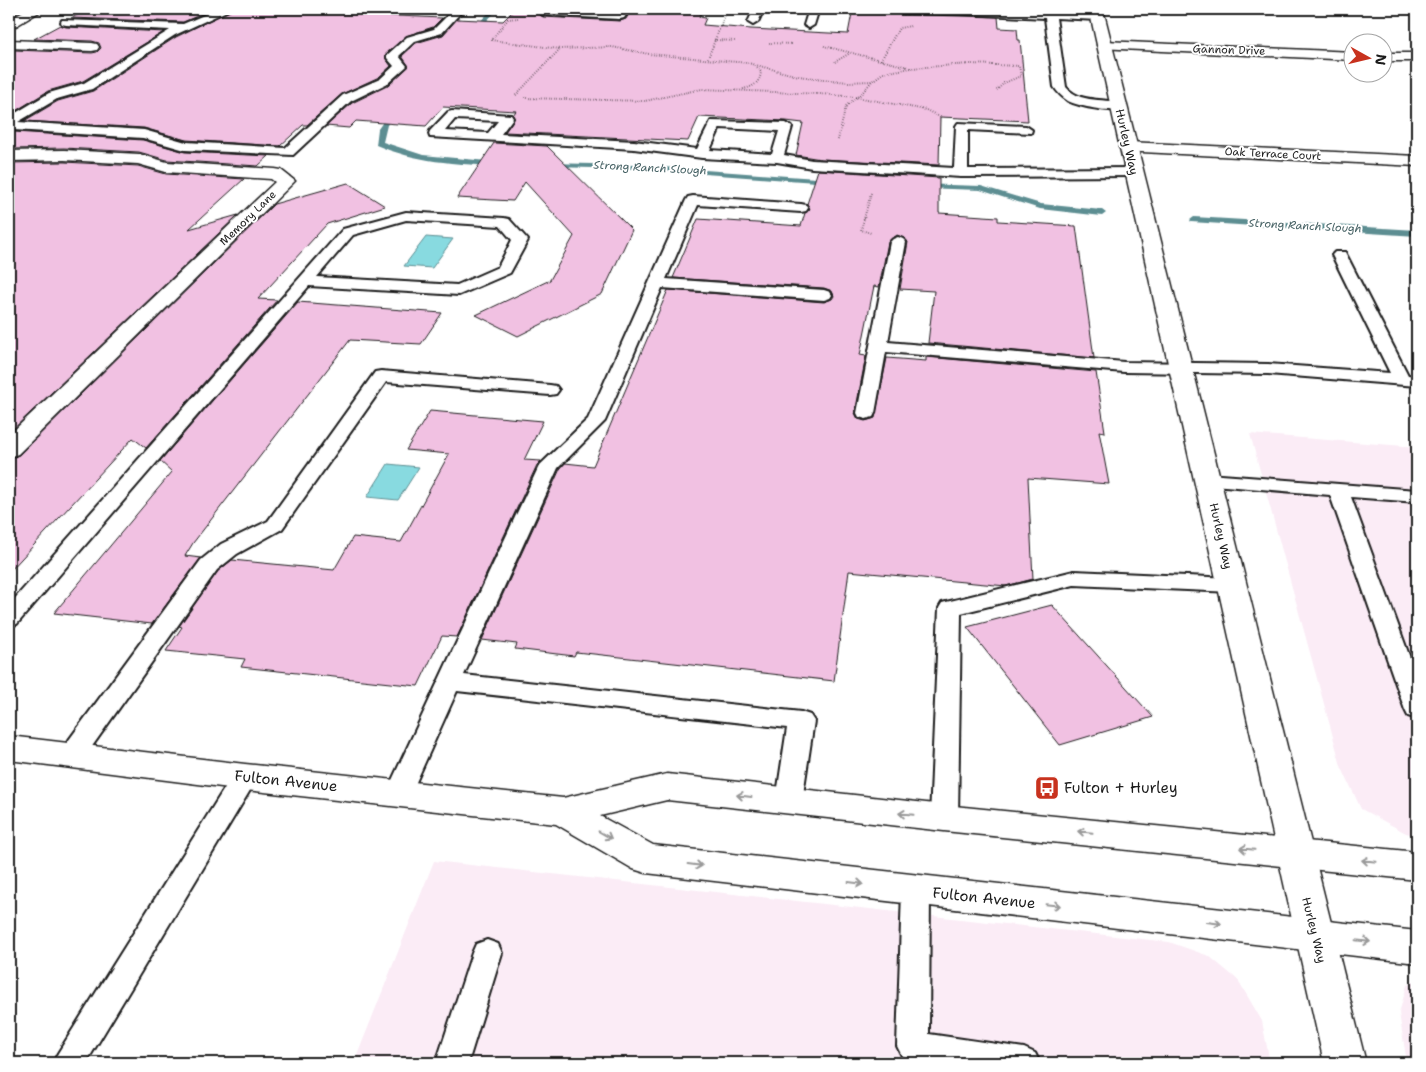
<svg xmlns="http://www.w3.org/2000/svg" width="1426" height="1072" font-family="'Shantell Sans',sans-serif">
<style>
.built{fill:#fbecf6}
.green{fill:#abdb9b;stroke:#647c5c}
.water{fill:#88dae0;stroke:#5d8e92}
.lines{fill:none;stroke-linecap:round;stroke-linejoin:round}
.stream{fill:#5d8e92;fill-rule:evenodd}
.building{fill:#f1c1e2;stroke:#1c1c1c}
.service-casing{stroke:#1c1c1c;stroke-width:4}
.minor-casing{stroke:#1c1c1c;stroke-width:3}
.tertiary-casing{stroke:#1c1c1c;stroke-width:3}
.secondary-casing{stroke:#1c1c1c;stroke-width:3}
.path{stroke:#1c1c1c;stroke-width:2;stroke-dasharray:0.5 2;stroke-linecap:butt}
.service{fill:#fff;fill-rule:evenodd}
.minor{fill:#fff;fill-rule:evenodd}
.tertiary{fill:#fff;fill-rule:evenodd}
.secondary{fill:#fff;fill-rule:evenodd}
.oneway{stroke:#999}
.labels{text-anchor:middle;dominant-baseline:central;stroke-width:4;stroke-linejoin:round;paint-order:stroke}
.far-street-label{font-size:11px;fill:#1c1c1c;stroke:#fff}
.far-water-label{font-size:11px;font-style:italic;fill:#425e61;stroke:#fff}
.street-label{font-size:12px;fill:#1c1c1c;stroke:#fff}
.near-street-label{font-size:15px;fill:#1c1c1c;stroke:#fff}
.near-poi-label{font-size:15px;fill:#1c1c1c;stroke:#fff;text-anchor:start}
</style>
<rect width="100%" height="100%" fill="#fff"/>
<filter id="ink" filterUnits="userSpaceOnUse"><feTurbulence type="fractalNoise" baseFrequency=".02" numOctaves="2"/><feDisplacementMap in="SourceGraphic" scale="10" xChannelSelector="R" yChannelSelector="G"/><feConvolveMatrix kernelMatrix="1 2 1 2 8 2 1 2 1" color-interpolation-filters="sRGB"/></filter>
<g filter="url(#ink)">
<path class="built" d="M 1250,434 L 1417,447 L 1417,836 L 1406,833 L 1361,809 L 1341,766 Z
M 434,861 L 1169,942 L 1209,956 L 1238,980 L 1262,1021 L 1270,1063 L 354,1063 Z
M 1417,980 L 1417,1063 L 1407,1063 L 1399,1013 L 1407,985 Z"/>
<path class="green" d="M 315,9 L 427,9 L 420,15 L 314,10 Z"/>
<path class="water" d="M 426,237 L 453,239 L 432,268 L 404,266 Z
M 388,464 L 419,467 L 398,500 L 367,497 Z"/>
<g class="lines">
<path class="stream" d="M 492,9 L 498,9 L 476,32 L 472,32 L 472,30 Z
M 392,109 L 399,111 L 387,125 L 383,142 L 423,155 L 498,162 L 502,164 L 498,166 C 455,164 416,162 376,145 L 378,129 Z
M 548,163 L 636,165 L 830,179 L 834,181 L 830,183 L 636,169 L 551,167 L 547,165 Z
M 919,184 L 981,186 L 1041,204 L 1102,210 L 1106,213 L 1102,216 L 1040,209 L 980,190 L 922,188 L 919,188 Z
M 1194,217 L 1417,230 L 1417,236 L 1191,222 L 1190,220 Z"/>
</g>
<path class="building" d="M 89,9 L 214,9 L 183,22 L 71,18 Z
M 233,9 L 292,9 L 289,11 L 442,18 L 433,27 L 406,36 L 386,54 L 386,59 L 391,66 L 379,77 L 342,94 L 307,125 L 303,125 L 280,146 L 186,140 L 144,128 L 24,121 L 58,101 L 93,91 L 176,37 Z
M 515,9 L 538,9 L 536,12 L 543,17 L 620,21 L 626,19 L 632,9 L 702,11 L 699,17 L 706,18 L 703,25 L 751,29 L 848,34 L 852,13 L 998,17 L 999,28 L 1017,29 L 1018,40 L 1020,40 L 1028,121 L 940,117 L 939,165 L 821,159 L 796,155 L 803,123 L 786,121 L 699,117 L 688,141 L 505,132 L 514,119 L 513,115 L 516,111 L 443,107 L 426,126 L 356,121 L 349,128 L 326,126 L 352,103 L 389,85 L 408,67 L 408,65 L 402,56 L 416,43 L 443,35 L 457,19 L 503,21 Z
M 60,25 L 66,27 L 164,32 L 83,81 L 48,91 L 9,115 L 9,53 L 14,50 L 92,53 L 97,52 L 101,48 L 99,43 L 92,41 L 34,39 Z
M 9,130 L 14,132 L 143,140 L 185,152 L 269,156 L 258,166 L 167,160 L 139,152 L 64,148 L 9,149 Z
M 494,143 L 547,146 L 632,230 L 602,294 L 518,336 L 476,315 L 550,280 L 574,236 L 525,182 L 513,201 L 457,198 Z
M 64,162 L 138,166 L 166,174 L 244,179 L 189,229 L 238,215 L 9,433 L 9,163 Z
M 818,170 L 939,178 L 939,213 L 998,217 L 998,221 L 1076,226 L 1094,358 L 928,343 L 934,291 L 900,289 L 908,242 L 904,238 L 897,235 L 888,242 L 879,287 L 874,286 L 860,355 L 866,356 L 855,413 L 858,419 L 865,421 L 875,418 L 887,358 L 926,361 L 926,357 L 1096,372 L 1105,432 L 1099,431 L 1109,484 L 1028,478 L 1033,579 L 1006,586 L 849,571 L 834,681 L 576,652 L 574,656 L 515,649 L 517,644 L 482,640 L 560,469 L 565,463 L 593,466 L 668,290 L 824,302 L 832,299 L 834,296 L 832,291 L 824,288 L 673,278 L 698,219 L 801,226 L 805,213 L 810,209 L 807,204 Z
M 348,183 L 385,206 L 327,224 L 258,299 L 277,300 L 146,448 L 133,438 L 9,572 L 9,459 L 19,455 L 274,204 Z
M 298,302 L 442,313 L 421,344 L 350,340 L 193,543 L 185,556 L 201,558 L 152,624 L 54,613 L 172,472 L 160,461 Z
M 430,411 L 543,421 L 524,460 L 541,461 L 537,465 L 457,637 L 442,636 L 418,686 L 241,667 L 245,659 L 166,651 L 182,627 L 179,626 L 218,571 L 232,560 L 334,570 L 353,537 L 401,542 L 449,454 L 406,450 Z
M 1052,605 L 1153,717 L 1060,745 L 967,627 Z"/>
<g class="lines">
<defs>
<path id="service" d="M 218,9 L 231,9 L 175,35 L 92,89 L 57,99 L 18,122 L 144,130 L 186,142 L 285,148 L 343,95 L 380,79 L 394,66 L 387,58 L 387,55 L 407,37 L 434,29 L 454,9 L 464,9 L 442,33 L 415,41 L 399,56 L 407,66 L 388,83 L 351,101 L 293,155 L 185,150 L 143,138 L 14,130 L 9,128 L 9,117 L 49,93 L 84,83 L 170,30 L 66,25 L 62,24 L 61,22 L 62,20 L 183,24 Z
M 540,9 L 617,13 L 620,9 L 630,9 L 624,18 L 620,19 L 543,15 L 538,12 Z
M 754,9 L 764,9 L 758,22 L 753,25 L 748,22 Z
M 809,9 L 819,9 L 814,25 L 809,28 L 804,25 Z
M 923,9 L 989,9 L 1102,15 L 1103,17 L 1098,20 L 1056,18 L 1066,87 C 1083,107 1114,95 1125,107 C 1117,115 1078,106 1068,101 C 1062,97 1058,93 1054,87 L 1045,18 L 928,12 Z
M 452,111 L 511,115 L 513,118 L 501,134 L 634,141 L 697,149 L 711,121 L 786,123 L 792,127 L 784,155 L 812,160 L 954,168 L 956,126 L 958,123 L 1026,126 L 1032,130 L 1031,133 L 968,130 L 968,169 L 1134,168 L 1141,172 L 1134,176 L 961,177 L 812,168 L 777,162 L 702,158 L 634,149 L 430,137 L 429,134 L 430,131 L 448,112 ZM 455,119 L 498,121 L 488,133 L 445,131 ZM 720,128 L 779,131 L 772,154 L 710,150 Z
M 693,196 L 801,204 L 806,205 L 808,208 L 806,211 L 801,212 L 698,205 L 666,279 L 824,290 L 830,292 L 832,295 L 830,298 L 824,300 L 662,288 L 605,421 L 558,468 L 464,675 L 801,712 L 810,715 L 814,721 L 802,801 L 798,808 L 789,811 L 780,808 L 776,801 L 787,728 L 457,691 L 408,800 L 399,803 L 390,800 L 386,793 L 539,466 L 588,419 L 686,200 L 688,197 Z
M 406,212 L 504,218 L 509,219 L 528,240 L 510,273 L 459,295 L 309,286 L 17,624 L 9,626 L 9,605 L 343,229 ZM 406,220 L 500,226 L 512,240 L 498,267 L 457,285 L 317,277 L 353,235 Z
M 898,237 L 903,239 L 906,242 L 888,342 L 1124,362 L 1268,364 L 1390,373 L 1332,255 L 1335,252 L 1345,252 L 1408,375 L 1417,376 L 1417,386 L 1268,374 L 1124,372 L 886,352 L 875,413 L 873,417 L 866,419 L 859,417 L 857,413 L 890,242 L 893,239 Z
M 381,371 L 550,385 L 556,386 L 559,390 L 556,394 L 550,395 L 386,382 L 282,529 L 237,554 L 217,570 L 81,762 L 72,764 L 63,762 L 59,755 L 63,748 L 201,560 L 221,544 L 268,521 L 375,372 Z
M 1208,474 L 1417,490 L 1417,502 L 1351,497 L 1417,677 L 1417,719 L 1408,716 L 1405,710 L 1330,495 L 1201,484 L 1198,480 L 1201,476 Z
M 1074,571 L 1232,578 L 1240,580 L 1243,585 L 1240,590 L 1232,592 L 1074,585 L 961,613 L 958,818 L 954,825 L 944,828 L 934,825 L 930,818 L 939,608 L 942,603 Z
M 245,767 L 254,770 L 258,777 L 86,1063 L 53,1063 L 58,1053 L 236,770 Z
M 916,878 L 926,882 L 930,890 L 929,1034 L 1024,1048 L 1035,1053 L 1040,1063 L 931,1063 L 902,1056 L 897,1046 L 902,890 L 906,882 Z
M 487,940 L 498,944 L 502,953 L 468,1063 L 436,1063 L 472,953 L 476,944 Z"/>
<path id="minor" d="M 27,9 L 44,9 L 16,26 L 9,27 L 9,19 Z
M 9,40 L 92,43 L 97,44 L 99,47 L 97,50 L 92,51 L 9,48 Z
M 1104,41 L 1354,52 L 1354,60 L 1099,48 L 1097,45 L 1099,42 Z
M 1384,53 L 1417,53 L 1417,61 L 1384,61 Z
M 1128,142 L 1417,156 L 1417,166 L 1122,151 L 1119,147 L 1122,143 Z
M 64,150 L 139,154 L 167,162 L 275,169 L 281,170 L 295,181 L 18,454 L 9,457 L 9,435 L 275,182 L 271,179 L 166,172 L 138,164 L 64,160 L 9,161 L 9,151 Z"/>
<path id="tertiary" d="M 1089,9 L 1103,9 L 1366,1063 L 1324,1063 Z"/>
<path id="secondary" d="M 9,736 L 245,764 L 563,798 L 667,774 L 944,805 L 1417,852 L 1417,880 L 944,831 L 667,800 L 600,816 L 653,845 L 1417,931 L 1417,963 L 646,873 L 633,869 L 556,824 L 245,790 L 9,760 Z"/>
</defs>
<use href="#service" class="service-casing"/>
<use href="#minor" class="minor-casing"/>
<use href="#tertiary" class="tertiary-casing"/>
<use href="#secondary" class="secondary-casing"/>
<path class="path" d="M 518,18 L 508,19 L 491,40 L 560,49
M 714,40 L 736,41
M 769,43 L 793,44
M 824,46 L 908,67
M 708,58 L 726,12
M 881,60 L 899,28 L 911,26
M 835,62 L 850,53
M 743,89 C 753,87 760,83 761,72 L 756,66
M 516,95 L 560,49 L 612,47 L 649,54 L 748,63 L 798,76 L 848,82 L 872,81 L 883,73 L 911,68 L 971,64 L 1019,66 L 1021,76 L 1004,83 L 996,91
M 524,98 L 645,101 L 702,89 L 821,94 L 856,97 L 926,110 L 938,116
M 838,140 L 846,106 L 862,93 L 872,81
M 871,193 L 861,230 L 871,233"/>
<use href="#service" class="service"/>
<use href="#minor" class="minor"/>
<use href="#tertiary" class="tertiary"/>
<use href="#secondary" class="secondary"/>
</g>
<defs><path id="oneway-shaft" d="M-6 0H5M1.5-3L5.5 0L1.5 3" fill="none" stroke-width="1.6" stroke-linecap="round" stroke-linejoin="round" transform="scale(1.25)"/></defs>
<g class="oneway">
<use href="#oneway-shaft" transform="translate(744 796) rotate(-173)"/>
<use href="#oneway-shaft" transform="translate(906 814) rotate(-174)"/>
<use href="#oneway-shaft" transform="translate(1085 832) rotate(-174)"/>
<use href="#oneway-shaft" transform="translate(605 835) rotate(30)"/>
<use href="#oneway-shaft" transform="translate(1247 849) rotate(-174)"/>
<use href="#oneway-shaft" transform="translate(1369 861) rotate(-174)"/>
<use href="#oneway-shaft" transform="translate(695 865) rotate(7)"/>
<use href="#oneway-shaft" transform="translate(856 883) rotate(7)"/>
<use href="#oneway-shaft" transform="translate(1053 905) rotate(6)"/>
<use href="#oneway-shaft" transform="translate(1214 923) rotate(7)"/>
<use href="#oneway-shaft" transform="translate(1363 941) rotate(6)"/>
</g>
</g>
<defs>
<symbol id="bus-square" viewBox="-11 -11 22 22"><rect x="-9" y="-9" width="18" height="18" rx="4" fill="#c8321e" stroke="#fff"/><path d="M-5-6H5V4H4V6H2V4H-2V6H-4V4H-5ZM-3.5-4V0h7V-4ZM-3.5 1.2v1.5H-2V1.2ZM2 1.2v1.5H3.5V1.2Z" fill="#fff"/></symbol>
</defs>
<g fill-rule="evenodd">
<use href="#bus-square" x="1033" y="774" width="28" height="28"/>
</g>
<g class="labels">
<g class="far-street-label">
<text transform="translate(1229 50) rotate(2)">Gannon Drive</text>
<text transform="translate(1273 154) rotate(3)">Oak Terrace Court</text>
<text transform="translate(248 218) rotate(-44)">Memory Lane</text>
</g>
<g class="far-water-label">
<text transform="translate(650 168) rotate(3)">Strong Ranch Slough</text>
<text transform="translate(1305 226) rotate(3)">Strong Ranch Slough</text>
</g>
<g class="street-label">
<text transform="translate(1127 142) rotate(77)">Hurley Way</text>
<text transform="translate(1221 536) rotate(77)">Hurley Way</text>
<text transform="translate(1314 930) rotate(76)">Hurley Way</text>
</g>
<g class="near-street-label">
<text transform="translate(286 781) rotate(6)">Fulton Avenue</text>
<text transform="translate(984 898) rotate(6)">Fulton Avenue</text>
</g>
<g class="near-poi-label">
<text x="1064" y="788">Fulton + Hurley</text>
</g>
</g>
<rect width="1426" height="1072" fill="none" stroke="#fff" stroke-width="30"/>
<rect x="15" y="15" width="1396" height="1042" fill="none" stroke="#1c1c1c" stroke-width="2" filter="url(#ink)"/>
<g transform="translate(1368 58) rotate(98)"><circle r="24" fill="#ffffff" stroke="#a4a4a4"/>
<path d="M0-4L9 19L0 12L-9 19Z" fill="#c8321e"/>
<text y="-8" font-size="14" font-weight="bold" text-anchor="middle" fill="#1c1c1c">N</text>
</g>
</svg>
